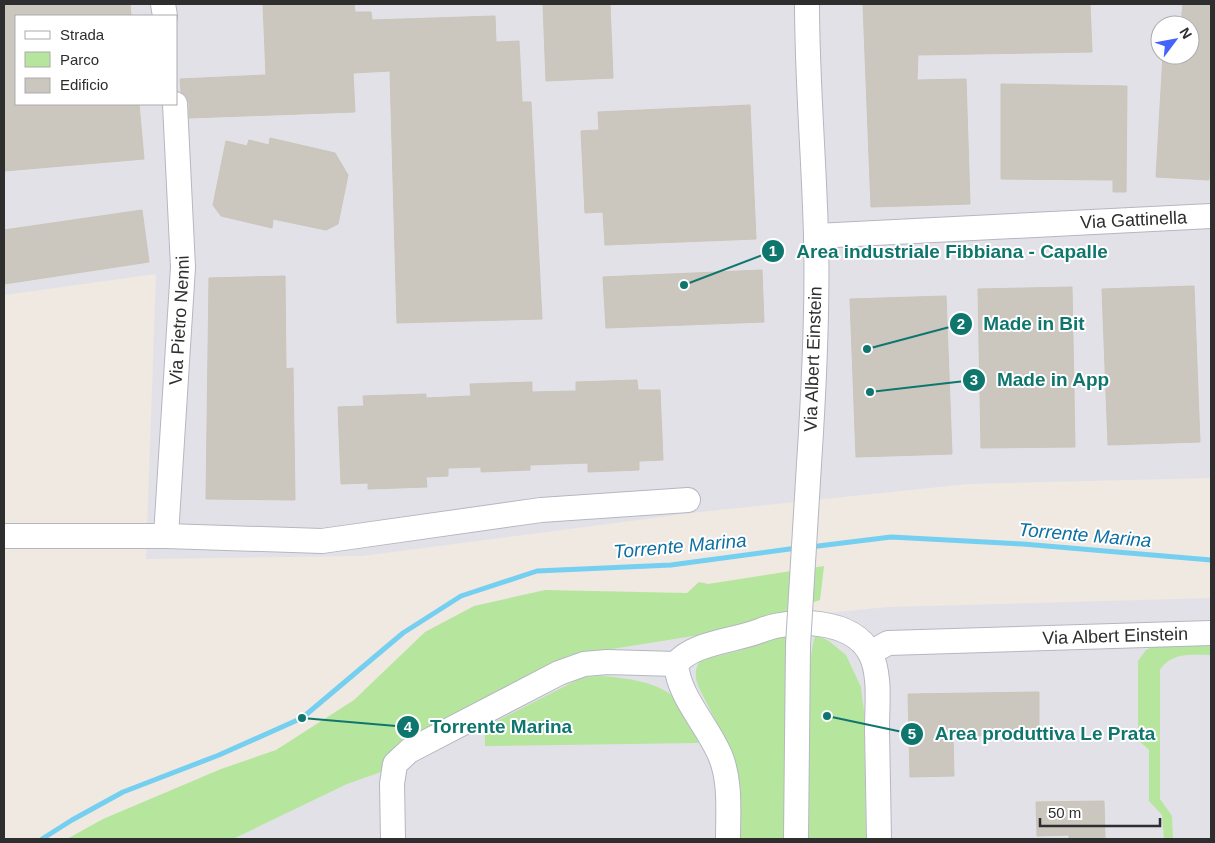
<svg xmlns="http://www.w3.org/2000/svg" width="1215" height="843" font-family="Arial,sans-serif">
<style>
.industrial{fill:#e3e1e8;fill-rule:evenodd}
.green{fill:#b6e59e}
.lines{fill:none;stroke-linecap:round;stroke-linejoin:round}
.stream{stroke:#75cff0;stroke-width:5}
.building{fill:#cbc7bf;stroke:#cbc5ba}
.minor-casing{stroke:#b4b7c1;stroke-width:26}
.minor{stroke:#fff;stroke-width:24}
.minor-bridge-casing{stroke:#b4b7c1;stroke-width:26;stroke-linecap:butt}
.minor-bridge{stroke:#fff;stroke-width:24}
.labels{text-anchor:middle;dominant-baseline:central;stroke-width:4;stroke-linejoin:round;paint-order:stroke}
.street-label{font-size:18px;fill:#2e2e2e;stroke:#fff}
.water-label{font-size:19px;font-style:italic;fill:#0d6fa3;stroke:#fff}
.leader{fill:none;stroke:#0f766e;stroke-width:2}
.callout-dot{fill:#0f766e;stroke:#fff;stroke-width:2}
.mark-label{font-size:15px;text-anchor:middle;font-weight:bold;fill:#fff}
.callout-label{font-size:19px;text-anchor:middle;font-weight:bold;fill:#0f766e;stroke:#fff;stroke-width:4;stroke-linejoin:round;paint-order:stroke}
</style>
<rect width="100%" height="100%" fill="#efe9e1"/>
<path class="industrial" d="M 4,4 L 1211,4 L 1211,478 L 968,484 L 700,512 L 362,556 L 146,559 L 156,274 L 4,295 ZM 16,16 L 176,16 L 176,104 L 16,104 ZM 1160,25 L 1190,25 L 1190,55 L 1160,55 Z
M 1211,598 L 1211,839 L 222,839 L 553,656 L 722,623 L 888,607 Z"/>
<path class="green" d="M 824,566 L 820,600 L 731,630 L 568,656 L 406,739 L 386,758 L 381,772 L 347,784 L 233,839 L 67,839 L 103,819 L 221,769 L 276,750 L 354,700 L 425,632 L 474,606 L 545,590 L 687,593 L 699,582 L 708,584 Z
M 789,635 L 785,839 L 740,839 L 739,789 L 734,757 L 699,688 C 695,678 694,670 700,661 L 706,659 L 742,650 L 774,638 Z
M 816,635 L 829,641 L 846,655 L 861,687 L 864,711 L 866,839 L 806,839 C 806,809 805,651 816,635 Z
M 1211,644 L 1211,655 C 1191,655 1172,652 1160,670 L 1160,799 L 1172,816 L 1173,839 L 1164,839 L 1162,815 L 1149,801 L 1149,750 L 1138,740 L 1138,661 L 1146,650 L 1154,646 Z
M 600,676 C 621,677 664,682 677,701 C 686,713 692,730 699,743 L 485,746 L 485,730 L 489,725 L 577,680 L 586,677 Z"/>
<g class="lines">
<path class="stream" d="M 810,547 L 891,537 L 1023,544 L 1211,560
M 42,839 L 72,820 L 123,792 L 219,755 L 302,718 L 403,633 L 461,596 L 537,571 L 671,565 L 797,548"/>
</g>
<path class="building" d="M 4,4 L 130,4 L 131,16 L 16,16 L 16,104 L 139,104 L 144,159 L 4,171 Z
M 263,4 L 354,4 L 355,12 L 371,12 L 372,20 L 495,16 L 496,42 L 519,41 L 522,102 L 531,102 L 542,319 L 397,323 L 390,71 L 353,73 L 355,112 L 189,118 L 189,103 L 186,96 L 181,92 L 180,79 L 266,75 Z
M 543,4 L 610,4 L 613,78 L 546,81 Z
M 863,4 L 1090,4 L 1092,52 L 918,55 L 917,80 L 966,79 L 970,204 L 871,207 Z
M 1183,4 L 1211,4 L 1211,137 L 1209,180 L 1156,177 L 1163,55 L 1190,55 L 1190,23 L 1181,23 Z
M 1001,84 L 1127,86 L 1126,192 L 1113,192 L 1113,180 L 1001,179 Z
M 750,105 L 756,239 L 605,245 L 603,212 L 585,213 L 581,131 L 599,130 L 598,112 Z
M 270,138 L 335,153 L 348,175 L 338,224 L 326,230 L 273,219 L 272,228 L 221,216 L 213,205 L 226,141 L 247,146 L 249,140 L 269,145 Z
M 142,210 L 149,262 L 4,284 L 4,230 Z
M 762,270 L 764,322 L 606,328 L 603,277 Z
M 285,276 L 286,369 L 293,368 L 295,500 L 206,499 L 209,278 Z
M 1194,286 L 1200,442 L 1108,445 L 1102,289 Z
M 1072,287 L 1075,447 L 981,448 L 978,289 Z
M 946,296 L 952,454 L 856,457 L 850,299 Z
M 637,380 L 638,390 L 660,390 L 663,460 L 639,461 L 639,470 L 588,472 L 588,463 L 530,465 L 530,470 L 481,472 L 481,467 L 448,468 L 448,476 L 426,477 L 427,487 L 368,489 L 368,483 L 341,484 L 338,407 L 364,406 L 363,396 L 426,394 L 426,398 L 471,396 L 470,384 L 532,382 L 532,392 L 576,391 L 576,382 Z
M 1039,692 L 1039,735 L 953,736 L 954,776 L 910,777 L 908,694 Z
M 1104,801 L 1105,839 L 1069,839 L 1069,835 L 1037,836 L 1036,802 Z"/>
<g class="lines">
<defs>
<g id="minor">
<path d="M 163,4 L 165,16"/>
<path d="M 807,4 C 807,81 814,158 816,236 C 818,312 814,388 809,464"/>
<path id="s1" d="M 816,236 L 1211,216"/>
<path d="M 4,536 L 166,536 L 322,541 L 541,510 L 688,500"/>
<path id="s2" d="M 166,536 L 183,267 L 175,104"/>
<path id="s3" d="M 870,653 L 888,643 L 1211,633"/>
<path d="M 393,839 L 392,784 L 395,764 L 409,751 L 559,673 L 584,664 L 607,662 L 676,664"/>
<path d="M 728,839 C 728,811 731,781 720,755 C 707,724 679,698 676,664 C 693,642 736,641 762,630 C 793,618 852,619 870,653 C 881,674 877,705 877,729 C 878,765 878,802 879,839"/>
<path d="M 796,839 L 798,645"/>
</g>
</defs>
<use href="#minor" class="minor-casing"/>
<use href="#minor" class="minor"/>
<defs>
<path id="minor-bridge" d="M 798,645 L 809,464"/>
</defs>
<use href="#minor-bridge" class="minor-bridge-casing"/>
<use href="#minor-bridge" class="minor-bridge"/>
</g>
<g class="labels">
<g class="street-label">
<text stroke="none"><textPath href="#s1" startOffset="318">Via Gattinella</textPath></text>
<text stroke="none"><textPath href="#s2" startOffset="216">Via Pietro Nenni</textPath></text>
<text transform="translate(813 359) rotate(-88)">Via Albert Einstein</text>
<text stroke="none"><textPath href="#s3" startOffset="248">Via Albert Einstein</textPath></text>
</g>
<g class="water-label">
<text transform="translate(1085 535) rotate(5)">Torrente Marina</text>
<text transform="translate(680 546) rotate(-5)">Torrente Marina</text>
</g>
</g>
<path class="leader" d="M684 285L773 251M867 349L961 324M870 392L974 380M302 718L408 727M827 716L912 734"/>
<g class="callout-dot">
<circle cx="684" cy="285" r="5"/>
<circle cx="867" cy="349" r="5"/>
<circle cx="870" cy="392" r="5"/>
<circle cx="302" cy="718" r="5"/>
<circle cx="827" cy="716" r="5"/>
<circle cx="773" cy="251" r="12"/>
<circle cx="961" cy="324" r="12"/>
<circle cx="974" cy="380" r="12"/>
<circle cx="408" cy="727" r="12"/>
<circle cx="912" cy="734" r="12"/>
</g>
<g class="mark-label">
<text x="773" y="256">1</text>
<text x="961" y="329">2</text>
<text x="974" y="385">3</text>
<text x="408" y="732">4</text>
<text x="912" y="739">5</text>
</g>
<g class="callout-label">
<text x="952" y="258">Area industriale Fibbiana - Capalle</text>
<text x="1034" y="330">Made in Bit</text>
<text x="1053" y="386">Made in App</text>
<text x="501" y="733">Torrente Marina</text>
<text x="1045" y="740">Area produttiva Le Prata</text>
</g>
<rect width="1215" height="843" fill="none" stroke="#2e2e2e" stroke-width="10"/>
<rect x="15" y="15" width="162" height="90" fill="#ffffff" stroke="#ababab"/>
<rect x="25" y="31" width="25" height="8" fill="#ffffff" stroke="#ababab"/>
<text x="60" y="40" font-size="15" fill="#2e2e2e">Strada</text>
<rect x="25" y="52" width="25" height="15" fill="#b6e59e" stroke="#ababab"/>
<text x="60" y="65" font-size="15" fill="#2e2e2e">Parco</text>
<rect x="25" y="78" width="25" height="15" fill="#cbc7bf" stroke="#ababab"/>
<text x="60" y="90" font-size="15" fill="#2e2e2e">Edificio</text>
<g transform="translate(1175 40) rotate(58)"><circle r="24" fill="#ffffff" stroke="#ababab"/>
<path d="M0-4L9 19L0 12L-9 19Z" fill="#4264fb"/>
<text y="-8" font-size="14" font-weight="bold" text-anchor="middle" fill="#2e2e2e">N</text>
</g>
<path d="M1040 818v8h120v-8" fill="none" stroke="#2e2e2e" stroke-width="2.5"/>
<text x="1048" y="818" font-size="15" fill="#2e2e2e" stroke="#ffffff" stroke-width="4" paint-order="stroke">50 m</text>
</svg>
